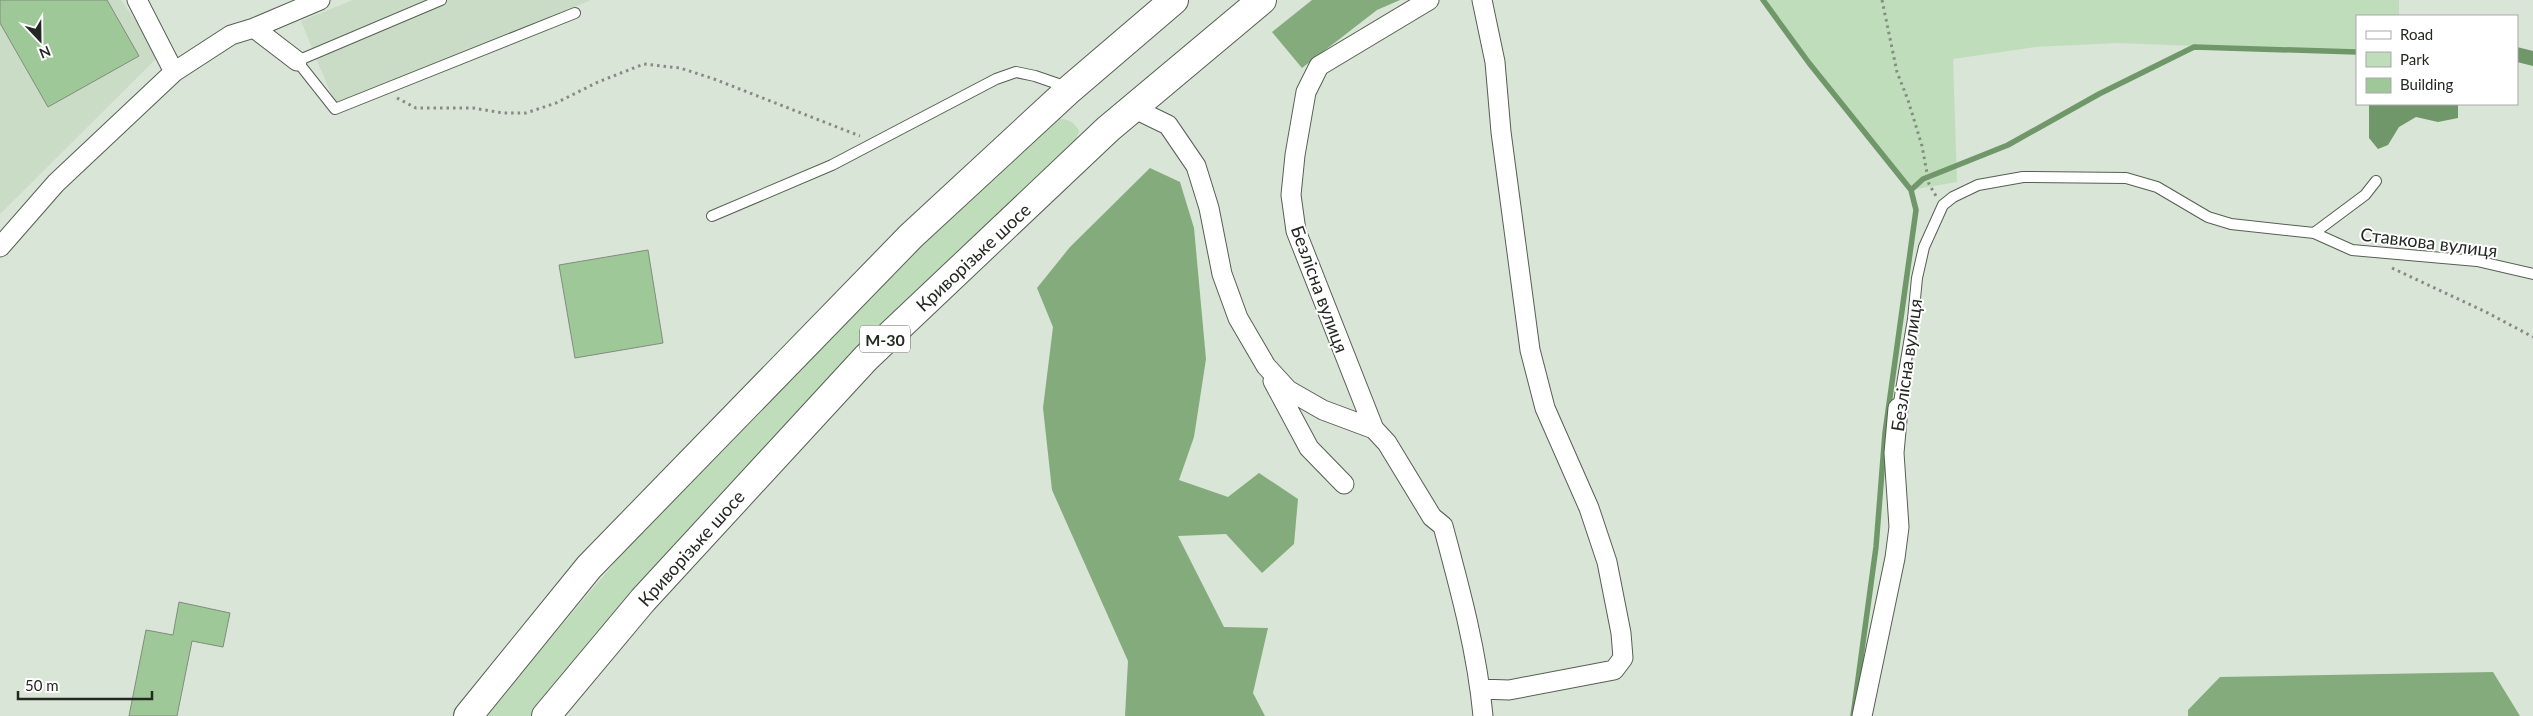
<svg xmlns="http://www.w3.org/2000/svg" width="2533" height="716" font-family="Lato,sans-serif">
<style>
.built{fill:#cadbc6}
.green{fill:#c0ddbb}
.forest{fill:#83ab7c}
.water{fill:#709769}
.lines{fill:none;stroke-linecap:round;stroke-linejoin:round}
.stream{stroke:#709769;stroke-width:5.5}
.building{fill:#9fc898;stroke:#808c7e}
.lane-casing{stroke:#556053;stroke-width:12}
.street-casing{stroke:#556053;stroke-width:21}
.highway-casing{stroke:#556053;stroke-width:30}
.path{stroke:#848c82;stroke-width:3;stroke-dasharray:2.5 4;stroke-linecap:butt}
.lane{stroke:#fff;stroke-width:10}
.street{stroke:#fff;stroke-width:19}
.highway{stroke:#fff;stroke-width:28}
.labels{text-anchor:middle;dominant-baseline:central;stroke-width:4;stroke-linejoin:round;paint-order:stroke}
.shield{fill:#fff;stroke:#666865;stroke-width:1}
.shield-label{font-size:16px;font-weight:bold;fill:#242823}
.street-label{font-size:18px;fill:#242823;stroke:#fff}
</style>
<rect width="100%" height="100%" fill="#d9e5d6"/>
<path class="built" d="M 0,0 L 121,0 L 160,55 L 0,214 Z
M 353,0 L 591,0 L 335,104 L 301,21 Z"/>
<path class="green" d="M 1763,0 L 2399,0 L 2399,16 L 2357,16 L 2357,52 L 2117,43 L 2035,47 L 1953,59 L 1957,182 L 1911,190 L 1809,63 Z
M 1051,119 C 1062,118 1074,119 1079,131 L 1076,141 L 948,260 L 646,575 L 531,716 L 485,716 L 622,554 L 922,237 Z"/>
<path class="forest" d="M 1312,0 L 1400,0 L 1377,10 L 1302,68 L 1272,32 Z
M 1150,168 L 1180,182 L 1194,228 L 1206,359 L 1194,437 L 1179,480 L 1228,497 L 1259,473 L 1298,499 L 1294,544 L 1262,573 L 1226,534 L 1178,536 L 1224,627 L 1268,628 L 1253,693 L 1265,716 L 1125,716 L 1128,661 L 1052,490 L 1043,408 L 1053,327 L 1037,288 L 1070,247 Z
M 2493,672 L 2520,716 L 2188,716 L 2188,710 L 2220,677 Z"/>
<path class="water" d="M 2517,47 L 2533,51 L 2533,66 L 2517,62 Z
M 2369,104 L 2458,104 L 2458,118 L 2438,122 L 2416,117 L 2399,127 L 2388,145 L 2378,149 L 2369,138 Z"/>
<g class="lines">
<path class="stream" d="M 1763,0 L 1809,63 L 1911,190 L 1923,179 L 2008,145 L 2099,94 L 2194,47 L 2357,52
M 1853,716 L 1876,547 L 1885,433 L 1916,210 L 1911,190"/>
</g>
<path class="building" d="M 0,0 L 107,0 L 139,56 L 48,107 L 0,23 Z
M 648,250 L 663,343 L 575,358 L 559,265 Z
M 179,602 L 230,613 L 223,647 L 192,641 L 177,716 L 129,716 L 146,630 L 173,635 Z"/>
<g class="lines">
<defs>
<path id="lane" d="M 441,0 L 297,61 L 335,109 L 575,13
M 712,216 L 832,165 L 996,79 L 1016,72 L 1035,76 L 1067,87
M 2314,233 L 2365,195 L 2376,181
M 1898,408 L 1913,319 L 1917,278 L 1924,247 L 1943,205 L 1953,197 L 1978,185 L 2023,177 L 2126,178 L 2157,187 L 2208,217 L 2231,224 L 2314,233 L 2352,250 L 2477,261 L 2533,274"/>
<path id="street" d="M 137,0 L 174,72
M 254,28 L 320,0
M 1133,108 L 1168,125 L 1196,166 L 1209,208 L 1222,274 L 1238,318 L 1266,366 L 1288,390 L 1323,410 L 1374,429 L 1387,443 L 1432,517 L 1443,526 C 1460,589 1477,651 1483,716
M 0,247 L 56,183 L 174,72 L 231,35 L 254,28 L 297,61
M 1273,381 L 1309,448 L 1344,484
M 1374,429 L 1296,231 L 1291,195 L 1295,155 L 1306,92 L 1319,66 L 1429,0
M 1480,689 L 1509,690 L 1614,670 L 1623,658 L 1621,633 L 1607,562 L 1589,508 L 1545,408 L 1530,350 L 1501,132 L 1495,62 L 1482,0
M 1862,716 L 1895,558 L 1899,527 L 1894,453 L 1898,408"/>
<path id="highway" d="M 468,716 L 589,567 L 911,236 L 1070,89 L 1174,0
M 546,716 L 643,600 L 866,358 L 1108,129 L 1262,0"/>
</defs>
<use href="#lane" class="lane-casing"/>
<use href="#street" class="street-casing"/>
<use href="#highway" class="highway-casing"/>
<path class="path" d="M 1882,0 L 1897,72 L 1908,100 L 1922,146 L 1929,184 L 1936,196
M 397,98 L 416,108 L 473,108 L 503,113 L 526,113 L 556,103 L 598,82 L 644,64 L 680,68 L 714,79 L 860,136
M 2392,268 L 2486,312 L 2533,337"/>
<use href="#lane" class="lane"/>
<use href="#street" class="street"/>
<use href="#highway" class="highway"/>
</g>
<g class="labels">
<rect class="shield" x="860" y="325.5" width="50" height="27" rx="4"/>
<g class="shield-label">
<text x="885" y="339">М-30</text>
</g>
<g class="street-label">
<text transform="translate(2429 242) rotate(7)">Ставкова вулиця</text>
<text transform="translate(973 257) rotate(-43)">Криворізьке шосе</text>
<text transform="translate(1320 289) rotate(70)">Безлісна вулиця</text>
<text transform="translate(1906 365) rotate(-82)">Безлісна вулиця</text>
<text transform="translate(691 548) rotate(-48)">Криворізьке шосе</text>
</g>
</g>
<rect x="2356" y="15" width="162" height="90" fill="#ffffff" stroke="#a7a9a7"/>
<rect x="2366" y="31" width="25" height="8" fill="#ffffff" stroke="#a7a9a7"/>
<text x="2400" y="40" font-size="15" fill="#242823">Road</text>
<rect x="2366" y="52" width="25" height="15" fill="#c0ddbb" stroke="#a7a9a7"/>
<text x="2400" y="65" font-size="15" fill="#242823">Park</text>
<rect x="2366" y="78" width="25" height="15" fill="#9fc898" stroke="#a7a9a7"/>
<text x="2400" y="90" font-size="15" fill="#242823">Building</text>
<g transform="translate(40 40) rotate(158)" stroke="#ffffff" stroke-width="4" paint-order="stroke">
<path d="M0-4L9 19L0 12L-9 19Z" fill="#242823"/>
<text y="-8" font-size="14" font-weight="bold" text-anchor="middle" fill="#242823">N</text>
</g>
<path d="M18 691v8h134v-8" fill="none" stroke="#242823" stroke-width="2.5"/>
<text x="25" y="691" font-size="15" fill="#242823" stroke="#ffffff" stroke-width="4" paint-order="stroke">50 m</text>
</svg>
